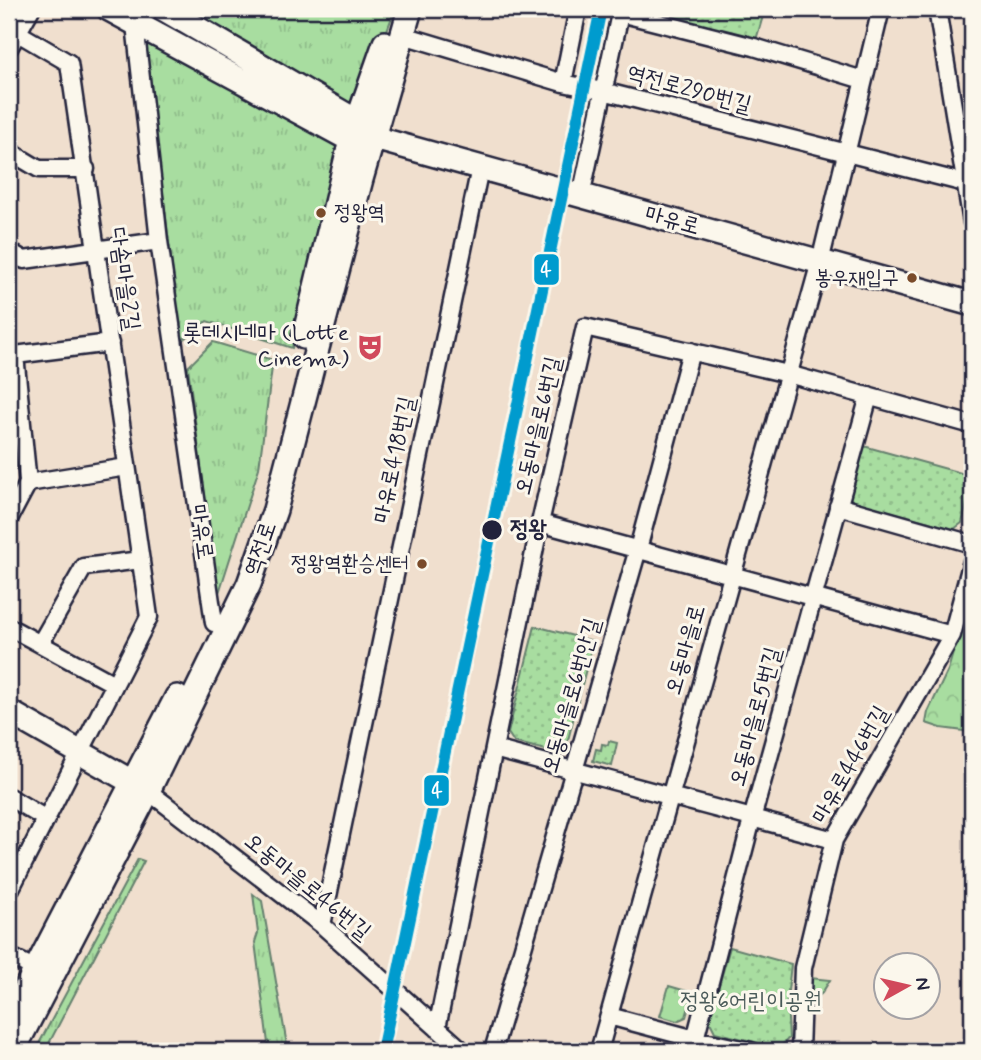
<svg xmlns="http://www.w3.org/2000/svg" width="981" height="1060" font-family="Mynerve,'Poor Story',sans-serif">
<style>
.built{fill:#e8ceb9}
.grass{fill:url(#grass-tufts);stroke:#65806e;stroke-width:2}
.forest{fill:url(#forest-crowns);stroke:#65806e;stroke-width:2}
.park{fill:url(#park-dots);stroke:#65806e;stroke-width:2}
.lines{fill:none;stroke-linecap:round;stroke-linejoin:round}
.street-casing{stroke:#22223b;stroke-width:21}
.secondary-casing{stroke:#22223b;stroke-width:28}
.street{stroke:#fbf7ec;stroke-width:16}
.secondary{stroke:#fbf7ec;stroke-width:23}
.metro-1-casing{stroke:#fbf7ec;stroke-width:18}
.metro-1{stroke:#009bce;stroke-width:12}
.bus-dot{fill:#7a4b2a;stroke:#fbf7ec;stroke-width:2.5}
.stop-dot{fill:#22223b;stroke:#fbf7ec;stroke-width:2.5}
.labels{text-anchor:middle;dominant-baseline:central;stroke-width:6;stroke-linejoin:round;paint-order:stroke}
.bus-label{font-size:21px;fill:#22223b;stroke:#fbf7ec;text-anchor:end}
.street-label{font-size:23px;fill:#22223b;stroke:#fbf7ec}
.poi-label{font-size:23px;fill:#22223b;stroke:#fbf7ec;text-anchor:end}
.stop-label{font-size:23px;font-weight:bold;fill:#22223b;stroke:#fbf7ec;text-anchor:start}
.park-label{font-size:23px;fill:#4a5a59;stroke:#fbf7ec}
.line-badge{stroke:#fbf7ec;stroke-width:2.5}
.badge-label{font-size:19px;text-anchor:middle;font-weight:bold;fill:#fff}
</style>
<defs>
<pattern id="grass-tufts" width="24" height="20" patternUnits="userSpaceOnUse" patternTransform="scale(1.75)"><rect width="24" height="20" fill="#a8dda0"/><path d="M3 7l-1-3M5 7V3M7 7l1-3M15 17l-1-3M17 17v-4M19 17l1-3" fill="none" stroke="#90bd8b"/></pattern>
<pattern id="forest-crowns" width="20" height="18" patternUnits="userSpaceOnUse" patternTransform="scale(1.75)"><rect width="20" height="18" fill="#a8dda0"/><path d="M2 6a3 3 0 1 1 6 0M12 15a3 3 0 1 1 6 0" fill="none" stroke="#90bd8b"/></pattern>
<pattern id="park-dots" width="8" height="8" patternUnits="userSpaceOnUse" patternTransform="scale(1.75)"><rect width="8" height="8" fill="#a8dda0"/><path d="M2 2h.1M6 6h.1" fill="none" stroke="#90bd8b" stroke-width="1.8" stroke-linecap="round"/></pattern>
</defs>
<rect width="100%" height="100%" fill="#f0dfce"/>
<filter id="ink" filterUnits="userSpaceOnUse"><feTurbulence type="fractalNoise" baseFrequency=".0143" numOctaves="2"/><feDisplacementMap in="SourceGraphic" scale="14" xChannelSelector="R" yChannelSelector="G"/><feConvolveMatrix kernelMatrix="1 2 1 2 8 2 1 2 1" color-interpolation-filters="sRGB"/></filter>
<g filter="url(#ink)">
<path class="built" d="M 9,396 L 17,458 L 9,473 Z"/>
<path class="grass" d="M 178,9 L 395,9 L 356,113 Z
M 144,38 L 340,145 L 292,348 L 207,321 L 181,341 Z
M 213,342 L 273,360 L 259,468 L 218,596 L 188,367 Z
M 138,859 L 144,861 L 45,1051 L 35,1051 Z
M 253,894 L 262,901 L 288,1051 L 269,1051 L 255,942 L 258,933 Z
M 810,978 L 830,980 L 822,993 L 808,1005 Z
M 669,986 L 693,993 L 686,1017 L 677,1021 L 660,1016 Z"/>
<path class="forest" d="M 963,619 L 972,630 L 972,732 L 941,728 L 926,723 L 928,712 L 948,670 Z"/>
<path class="park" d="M 628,9 L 765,9 L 754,47 Z
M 860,445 L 972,476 L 972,484 L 962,523 L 954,529 L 852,501 L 847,492 Z
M 535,626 L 593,641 L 566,748 L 558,753 L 514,742 L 508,733 Z
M 609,741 L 617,743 L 612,766 L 593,761 L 596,749 L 601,750 L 602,744 L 608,745 Z
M 730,947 L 791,964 L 787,1000 L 789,1038 L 779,1048 L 715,1032 L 709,1020 Z"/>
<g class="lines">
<defs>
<path id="street" d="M 937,9 L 972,223
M 620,13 L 754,47 L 863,80
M 135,24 L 159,241 L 214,623
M 403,35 L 563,83 L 603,91 L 965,183
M 9,48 L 31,9
M 563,83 L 578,9
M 9,151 L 39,169 L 86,169
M 581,196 L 621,9
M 9,251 L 24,260 L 159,241
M 9,352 L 15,355 L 28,483 L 9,519
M 15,355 L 110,343
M 28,483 L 127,467
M 838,506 L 972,544
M 540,523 L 952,635
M 9,627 L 114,684
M 40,644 L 84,567 L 141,560
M 494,749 L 834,840
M 148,791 L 322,925 L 463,1051
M 9,797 L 46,819
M 9,892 L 149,617 L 69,63 L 18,33
M 322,925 L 480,168
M 9,956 L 36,969
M 609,1016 L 695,1039 L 751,1051
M 437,1028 L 540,523 L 585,327 L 788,374 L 972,425
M 493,1051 L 638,549 L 691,351
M 599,1051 L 820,262 L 881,9
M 692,1051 L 752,819 L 869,396
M 800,1051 L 803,968 L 834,840 L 952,635 L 972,561"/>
<path id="secondary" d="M 109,9 L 351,140 L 366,138
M 164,9 L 358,122 L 373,136 L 385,141 L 972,304
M 304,337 L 351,140 L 385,43
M 9,712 L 146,790
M 9,1021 L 177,697
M 13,1051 L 148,791 L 249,584 L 275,510 L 361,179 L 410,9"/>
</defs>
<use href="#street" class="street-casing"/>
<use href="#secondary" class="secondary-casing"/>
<use href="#street" class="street"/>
<use href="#secondary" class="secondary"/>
<defs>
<path id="metro-1" d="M 382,1051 L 601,9"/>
</defs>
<use href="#metro-1" class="metro-1-casing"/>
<use href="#metro-1" class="metro-1"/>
</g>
</g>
<defs>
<symbol id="theatre-bare" viewBox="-9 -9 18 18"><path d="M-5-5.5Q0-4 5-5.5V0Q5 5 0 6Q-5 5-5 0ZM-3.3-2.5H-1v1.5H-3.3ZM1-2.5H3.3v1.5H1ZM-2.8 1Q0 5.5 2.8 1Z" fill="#d1495b" stroke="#fbf7ec" stroke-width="2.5" paint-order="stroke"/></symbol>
</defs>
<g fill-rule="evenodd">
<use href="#theatre-bare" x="351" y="328" width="38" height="38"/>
</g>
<g class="bus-dot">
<circle cx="321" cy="213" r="6"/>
<circle cx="912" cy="278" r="6"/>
<circle cx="422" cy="564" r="6"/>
</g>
<circle class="stop-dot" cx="492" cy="530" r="11"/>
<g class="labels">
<g class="bus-label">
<text x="334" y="213" text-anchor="start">정왕역</text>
<text x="899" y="278">봉우재입구</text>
<text x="409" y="564">정왕역환승센터</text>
</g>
<g class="street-label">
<text transform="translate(689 90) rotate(15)">역전로290번길</text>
<text transform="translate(672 221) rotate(15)">마유로</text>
<text transform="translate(124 279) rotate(82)">다솜마을2길</text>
<text transform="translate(539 426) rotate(-77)">오동마을로6번길</text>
<text transform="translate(395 460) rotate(-78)">마유로418번길</text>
<text transform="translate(201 532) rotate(82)">마유로</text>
<text transform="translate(261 549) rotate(-71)">역전로</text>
<text transform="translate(686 650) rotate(-74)">오동마을로</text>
<text transform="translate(572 696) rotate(-74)">오동마을로6번안길</text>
<text transform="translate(756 717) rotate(-75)">오동마을로5번길</text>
<text transform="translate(851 765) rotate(-60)">마유로446번길</text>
<text transform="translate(307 887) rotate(39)">오동마을로46번길</text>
</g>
<g class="poi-label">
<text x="349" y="334">롯데시네마 (Lotte<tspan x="349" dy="26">Cinema)</tspan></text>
</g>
<g class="stop-label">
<text x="510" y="530">정왕</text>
</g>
<g class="park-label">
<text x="751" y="1002">정왕6어린이공원</text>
</g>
</g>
<g class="line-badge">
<rect x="533" y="253" width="27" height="33" rx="7" fill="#009bce"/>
<rect x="423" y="774" width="27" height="33" rx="7" fill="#009bce"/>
</g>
<g class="badge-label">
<text x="546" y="276">4</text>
<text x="437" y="797">4</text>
</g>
<rect width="981" height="1060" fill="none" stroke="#fbf7ec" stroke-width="35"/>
<rect x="18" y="18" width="946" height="1025" fill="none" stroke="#22223b" stroke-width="2.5" filter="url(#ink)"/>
<g transform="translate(907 986) rotate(82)"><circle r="33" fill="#fbf7ec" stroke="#a4a2a5" stroke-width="2"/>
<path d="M0-5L12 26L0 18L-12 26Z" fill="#d1495b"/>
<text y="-10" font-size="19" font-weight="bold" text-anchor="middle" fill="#22223b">N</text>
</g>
</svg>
